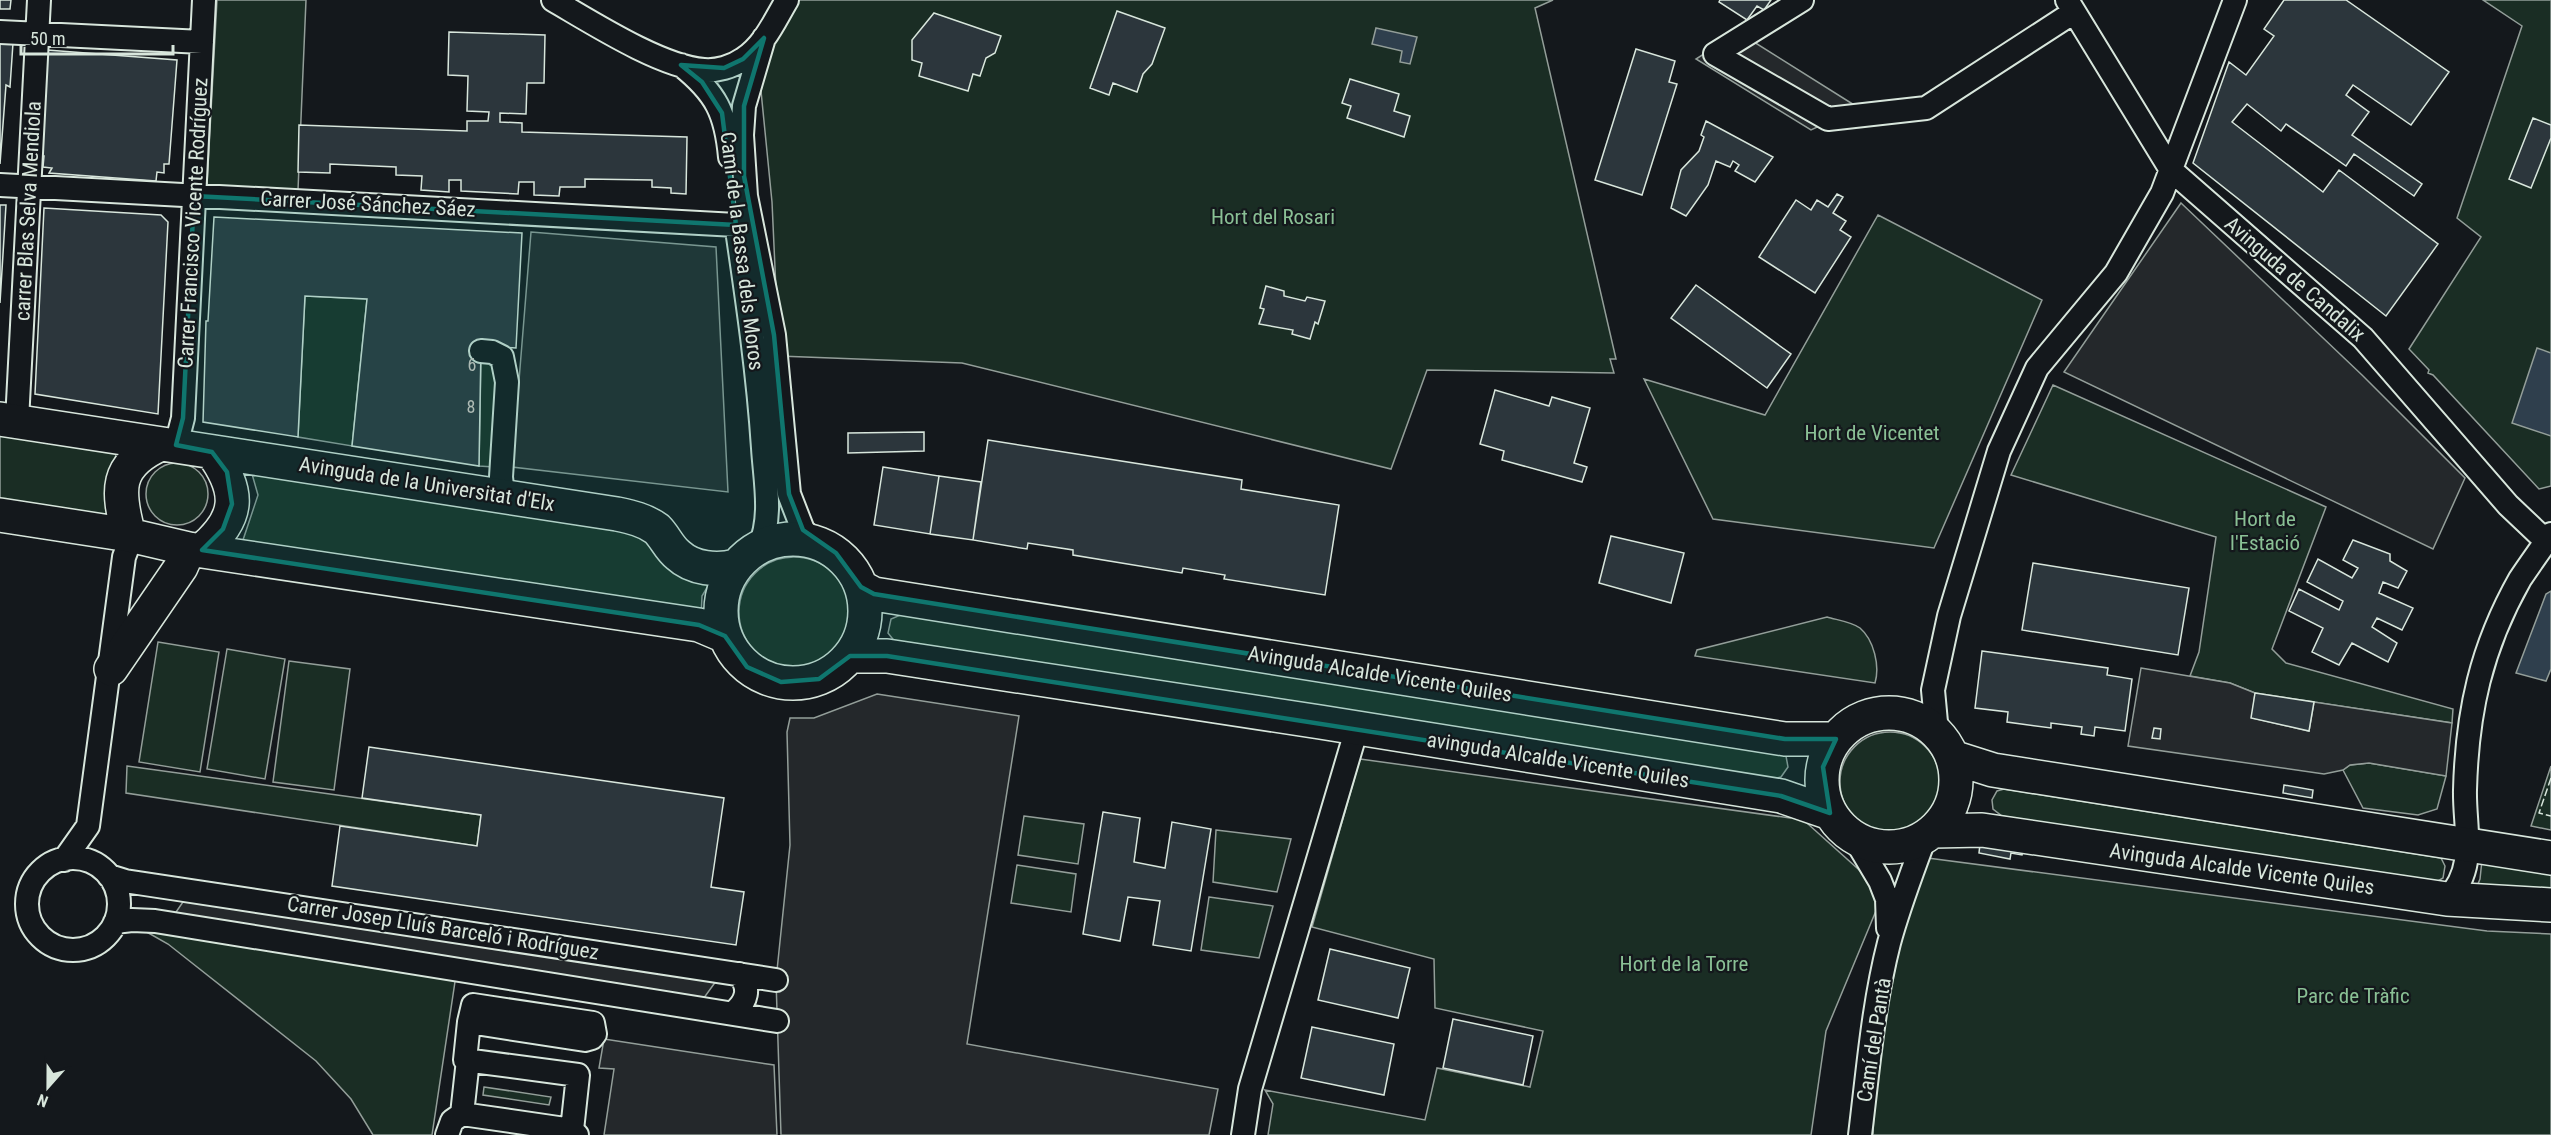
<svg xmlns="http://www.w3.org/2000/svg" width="2551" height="1135" font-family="'Roboto Condensed',sans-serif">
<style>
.green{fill:#1a2d24;stroke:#939e99;stroke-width:1.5}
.parking{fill:#24282b;stroke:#939e99;stroke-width:1.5}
.water{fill:#2f3f4d;stroke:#939e99;stroke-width:1.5}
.building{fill:#2c363c;stroke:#d8e6dc;stroke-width:1.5}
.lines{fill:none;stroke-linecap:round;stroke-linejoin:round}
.minor-casing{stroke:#d8e6dc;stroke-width:26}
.highway-casing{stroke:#d8e6dc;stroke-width:36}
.minor{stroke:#14181c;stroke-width:22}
.highway{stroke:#14181c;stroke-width:33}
.fence{stroke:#d8e6dc;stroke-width:1.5;stroke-dasharray:8 3;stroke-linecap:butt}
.marked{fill:#0f766e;fill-opacity:0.2;stroke:#0f766e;stroke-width:4.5;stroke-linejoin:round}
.labels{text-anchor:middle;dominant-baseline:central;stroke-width:4.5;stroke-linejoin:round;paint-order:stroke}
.number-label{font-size:18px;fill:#adbab4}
.street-label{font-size:21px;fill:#d8e6dc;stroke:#14181c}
.park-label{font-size:21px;fill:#8ac095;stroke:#14181c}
</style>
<rect width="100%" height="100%" fill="#14181c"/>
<path class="green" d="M 217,0 L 306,0 L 298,190 L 207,185 Z
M 797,0 L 1553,0 L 1535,8 L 1616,359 L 1610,359 L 1614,373 L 1427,370 L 1391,469 L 962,363 L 779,356 L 772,202 L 761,91 L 763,77 L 775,38 Z
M 2483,0 L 2551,0 L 2551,486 L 2539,489 L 2433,375 L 2428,373 L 2429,370 L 2409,349 L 2481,237 L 2457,218 L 2522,26 Z
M 1878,215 L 2042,300 L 1934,548 L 1713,519 L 1644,379 L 1765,415 Z
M 305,296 L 367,299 L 352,446 L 298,437 Z
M 481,358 L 496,365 L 494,467 L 479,466 Z
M 2053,385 L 2326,507 L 2272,649 L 2286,663 L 2453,709 L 2452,723 L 2255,693 L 2230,683 L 2190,676 L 2199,652 L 2216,537 L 2011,475 Z
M 0,428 L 117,446 L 107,520 L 0,504 Z
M146 494a31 31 0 1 1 62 0a31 31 0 1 1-62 0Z
M 250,467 L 637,529 L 711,581 L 702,596 L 701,617 L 242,543 L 258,495 Z
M739 612a55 55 0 1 1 110 0a55 55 0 1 1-110 0Z
M 905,613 L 1771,749 L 1786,756 L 1788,767 L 1781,777 L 1765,781 L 896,643 L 888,633 L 891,619 Z
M 1827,617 C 1837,620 1852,622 1860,628 C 1874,640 1880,666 1875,683 L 1695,656 L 1697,650 Z
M 158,642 L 219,652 L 200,772 L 139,762 Z
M 227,649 L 285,659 L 265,779 L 207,769 Z
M 289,661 L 350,669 L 334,790 L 273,782 Z
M1840 782a50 50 0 1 1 100 0a50 50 0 1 1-100 0Z
M 1360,759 L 1790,818 L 1798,815 L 1867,877 L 1878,906 L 1826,1031 L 1811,1135 L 1268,1135 L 1273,1104 L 1265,1090 L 1425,1120 L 1437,1068 L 1530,1087 L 1543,1031 L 1435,1008 L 1434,959 L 1312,927 Z
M 2369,763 L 2446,776 L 2437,809 L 2418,815 L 2363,808 L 2343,770 L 2350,765 Z
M 127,766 L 481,815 L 477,846 L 126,793 Z
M 2551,766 L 2551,830 L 2531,826 Z
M 2004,789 L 2441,858 L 2445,866 L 2443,878 L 2433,884 L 2002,816 L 1993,809 L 1992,800 L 1997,791 Z
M 1024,816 L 1084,824 L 1078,864 L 1018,855 Z
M 1216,830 L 1291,839 L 1277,892 L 1213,882 Z
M 1920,857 L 2487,931 L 2551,934 L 2551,1135 L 1873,1135 C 1876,1041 1899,949 1920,857 Z
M 2482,860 L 2551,871 L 2551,895 L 2475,891 L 2480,879 Z
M 1017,865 L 1076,874 L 1071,912 L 1011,903 Z
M 1209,897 L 1273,906 L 1259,958 L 1201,950 Z
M 145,931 L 456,975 L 432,1135 L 373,1135 L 351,1099 L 316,1061 L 168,944 Z
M 484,1087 L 551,1097 L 549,1105 L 483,1095 Z"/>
<path class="parking" d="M 1738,32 L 1859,108 L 1811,130 L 1696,59 Z
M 2181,203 L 2362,375 L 2465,478 L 2433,549 L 2064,372 Z
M 531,232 L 716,247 L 728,492 L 512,467 Z
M 2141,668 L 2230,683 L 2255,693 L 2252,718 L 2309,731 L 2314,702 L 2452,723 L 2446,776 L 2369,763 L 2350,765 L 2343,770 L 2324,774 L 2128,746 Z
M 877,694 L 1019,716 L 967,1044 L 1218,1089 L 1209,1135 L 781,1135 L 776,980 L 790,845 L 787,732 L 790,718 L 814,718 Z
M 189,893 L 719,977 L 701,1002 L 172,918 Z
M 604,1039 L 774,1065 L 777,1135 L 604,1135 L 614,1069 L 599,1068 Z"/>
<path class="water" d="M 1376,28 L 1417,37 L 1410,64 L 1400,62 L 1402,51 L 1372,44 Z
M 2537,348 L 2551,353 L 2551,436 L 2512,423 Z
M 2551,591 L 2551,669 L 2546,681 L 2516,673 L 2546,594 Z"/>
<path class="building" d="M 0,0 L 11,0 L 10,9 L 0,9 Z
M 1720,0 L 1771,0 L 1764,10 L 1757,6 L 1747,20 L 1719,2 Z
M 2284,0 L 2346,0 L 2449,72 L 2411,125 L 2353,85 L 2346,95 L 2369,112 L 2352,135 L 2422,184 L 2414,196 L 2354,154 L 2346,166 L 2286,124 L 2281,131 L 2247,104 L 2232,122 L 2323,192 L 2339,170 L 2438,244 L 2386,316 L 2193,163 L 2229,62 L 2246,75 L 2274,36 L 2264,29 Z
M 1117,11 L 1165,28 L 1152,64 L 1143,74 L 1137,92 L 1113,83 L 1109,95 L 1090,88 Z
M 934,13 L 1001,36 L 995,53 L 986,58 L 980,76 L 973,74 L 968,91 L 919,76 L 922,63 L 912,60 L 912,40 Z
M 449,32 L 545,35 L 544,83 L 527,83 L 526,114 L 500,113 L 500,122 L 522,123 L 522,132 L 687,137 L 686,194 L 671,193 L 671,188 L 652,187 L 652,180 L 585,179 L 585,187 L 560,187 L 559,196 L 534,195 L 534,182 L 519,182 L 518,194 L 461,191 L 461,180 L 449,180 L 449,192 L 421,190 L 422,176 L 396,175 L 396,167 L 330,164 L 330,173 L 298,172 L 299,125 L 467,131 L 467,121 L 488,121 L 489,112 L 467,111 L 468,76 L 448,75 Z
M 0,42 L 13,43 L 10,87 L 6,85 L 0,164 Z
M 1636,49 L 1675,61 L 1669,82 L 1677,84 L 1642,195 L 1595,180 Z
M 47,50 L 177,60 L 169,164 L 164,164 L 164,173 L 157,172 L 156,181 L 49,173 L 52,168 L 43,167 L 44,156 L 39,156 Z
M 1350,79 L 1399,94 L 1394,111 L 1410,116 L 1404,137 L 1347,118 L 1351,106 L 1342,103 Z
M 2533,118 L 2551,125 L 2551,138 L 2531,188 L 2509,179 Z
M 1706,121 L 1773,157 L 1755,182 L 1735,171 L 1739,165 L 1733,161 L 1730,167 L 1716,161 L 1708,185 L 1686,216 L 1671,208 L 1681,170 L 1699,151 L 1704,137 L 1701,135 Z
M 1837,194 L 1843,197 L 1833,213 L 1846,221 L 1840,230 L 1851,237 L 1815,293 L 1759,257 L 1796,200 L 1811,210 L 1817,200 L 1828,207 Z
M 0,205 L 6,205 L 0,303 Z
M 44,208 L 161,215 L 168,222 L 158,414 L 35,394 Z
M 214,217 L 522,233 L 516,348 L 481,346 L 479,466 L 352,446 L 367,299 L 305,296 L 298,437 L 203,422 L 206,321 L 208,321 Z
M 1696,285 L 1791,354 L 1767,388 L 1671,318 Z
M 1266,286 L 1284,291 L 1284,296 L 1305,301 L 1307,297 L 1325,301 L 1318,324 L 1315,322 L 1310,339 L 1292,334 L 1293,330 L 1259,324 L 1264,309 L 1260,308 Z
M 1495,390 L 1549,406 L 1552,397 L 1590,408 L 1574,463 L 1587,467 L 1582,482 L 1502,460 L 1504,451 L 1480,444 Z
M 924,432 L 924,451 L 848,453 L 848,433 Z
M 988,440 L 1242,480 L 1241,489 L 1339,505 L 1325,595 L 1224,579 L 1225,575 L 1183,568 L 1182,573 L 1073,555 L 1073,550 L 1028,543 L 1027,549 L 973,540 Z
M 883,467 L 939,476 L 930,534 L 874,525 Z
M 939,476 L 981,482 L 973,540 L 930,534 Z
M 1611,536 L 1684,553 L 1671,603 L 1599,583 Z
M 2353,540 L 2390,554 L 2390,561 L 2407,571 L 2398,588 L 2383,582 L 2379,593 L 2413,608 L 2402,630 L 2377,618 L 2372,627 L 2397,643 L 2388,662 L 2352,643 L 2339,665 L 2312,652 L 2323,628 L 2289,611 L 2299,589 L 2339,610 L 2343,601 L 2307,582 L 2318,559 L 2352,578 L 2358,568 L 2343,560 Z
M 2033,563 L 2189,588 L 2178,655 L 2022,630 Z
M 1982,651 L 2108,668 L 2107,675 L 2132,679 L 2125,731 L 2095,727 L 2094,736 L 2081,734 L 2082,727 L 2051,723 L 2051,728 L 2007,722 L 2008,712 L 1975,708 Z
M 2255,693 L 2314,702 L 2309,731 L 2251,718 Z
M 2154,728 L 2161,729 L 2160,739 L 2152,738 Z
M 369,747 L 724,798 L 711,887 L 744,892 L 736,945 L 332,886 L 340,826 L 477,846 L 481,815 L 362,798 Z
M 2284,785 L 2313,790 L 2312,798 L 2283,793 Z
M 1103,812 L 1140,818 L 1134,862 L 1165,868 L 1172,822 L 1211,829 L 1191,951 L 1153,945 L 1160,901 L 1128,897 L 1120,941 L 1083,934 Z
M 1980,844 L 2023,851 L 2022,855 L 2011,853 L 2010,859 L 1979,853 Z
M 1330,949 L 1410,968 L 1398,1018 L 1318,1000 Z
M 1453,1019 L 1533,1036 L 1523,1085 L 1443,1068 Z
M 1312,1027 L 1394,1044 L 1384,1095 L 1301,1078 Z"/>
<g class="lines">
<defs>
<path id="minor" d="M 553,0 C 591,22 661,67 704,70 C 717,71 732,67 743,59 C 764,46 775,20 787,0
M 1802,0 L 1715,54 L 1828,119 L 1926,108 L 2074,12
M 2067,0 L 2171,170 L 2363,338 L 2508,505 L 2546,541
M 0,32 L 202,42
M 764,38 L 744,106 L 742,135 L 746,196 L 774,335 L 789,494 L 803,530 L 816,543
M 681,65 C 716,93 726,113 730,157
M 0,185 L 736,225
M 736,223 C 747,298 758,372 763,448 C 765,481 773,517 759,548
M 481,351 L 492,352 L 502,357 L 507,382 L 501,477 L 503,495
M 17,421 L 39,0
M 176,445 L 183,418 L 204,0
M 1937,733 L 1933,690 L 1949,616 L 1999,451 L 2037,368 L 2116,273 L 2162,193 L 2235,0
M 1855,839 L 1880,881 L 1887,899 L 1888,928
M27 904a46 46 0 1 1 92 0a46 46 0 1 1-92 0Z
M 64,860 L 88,826 L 124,557 L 132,536
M 109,876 L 125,881 L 776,980
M 2447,899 C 2478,868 2464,828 2465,790 C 2467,712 2481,648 2520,579 C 2530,564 2541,549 2551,534
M 115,922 L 132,920 L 155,921 L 777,1021
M 733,1013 C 747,1002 751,988 739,974
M 469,1022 L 473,1005 L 593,1023 L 595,1034 L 592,1038 L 585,1040 L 469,1022 L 465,1060 L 578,1075 L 572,1130 L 577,1135
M 468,1060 L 462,1114 L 572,1130
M 447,1135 L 452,1121 L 462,1114
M 1243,1135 L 1250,1089 L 1357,728
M 1860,1135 C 1868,1071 1873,1005 1889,943 C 1899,906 1912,873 1925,837"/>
<path id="highway" d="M 0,419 L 617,514 C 631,517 645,520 657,529 C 665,537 669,548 678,555 C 693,569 717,571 736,566
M 0,515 L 129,535 L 189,549 L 699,625 L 725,636
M 129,535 C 117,491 114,465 161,444
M721 611a72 72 0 1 1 144 0a72 72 0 1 1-144 0Z
M 202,550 C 241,517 240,491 212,452
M 861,587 L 874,594 L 1785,739 L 1836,739
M 850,656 L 887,656 L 1320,722 L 1781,796 L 1830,813
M 111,669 L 181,567 L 189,549
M1822 780a67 67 0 1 1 134 0a67 67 0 1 1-134 0Z
M 1952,757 L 1993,770 L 2551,858
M 1933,831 L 1982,830 L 2447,899 L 2551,905"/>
</defs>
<use href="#minor" class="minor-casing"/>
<use href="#highway" class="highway-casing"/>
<use href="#minor" class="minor"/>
<use href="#highway" class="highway"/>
<path class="fence" d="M 2551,778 L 2539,813 L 2551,816"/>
</g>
<path class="marked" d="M 764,38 L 744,106 L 744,176 L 774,335 L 789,494 L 803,530 L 836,553 L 861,587 L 874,594 L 1785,739 L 1836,739 L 1823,767 L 1830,813 L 1781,796 L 887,656 L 850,656 L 819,679 L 781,682 L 747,667 L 725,636 L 699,625 L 202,550 L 223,529 L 232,504 L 227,472 L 212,452 L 176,445 L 183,418 L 194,196 L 736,225 L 722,113 L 702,82 L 681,65 L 724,68 L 743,59 Z"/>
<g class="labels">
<g class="number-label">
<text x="472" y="364">6</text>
<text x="471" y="406">8</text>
</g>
<g class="street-label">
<text transform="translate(368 204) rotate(3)">Carrer José Sánchez Sáez</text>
<text transform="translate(28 211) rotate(-87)">carrer Blas Selva Mendiola</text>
<text transform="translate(193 223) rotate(-87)">Carrer Francisco Vicente Rodríguez</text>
<text transform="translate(742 251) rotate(83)">Camí de la Bassa dels Moros</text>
<text transform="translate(2295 279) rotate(41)">Avinguda de Candalix</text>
<text transform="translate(427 484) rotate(9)">Avinguda de la Universitat d'Elx</text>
<text transform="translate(1380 674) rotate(9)">Avinguda Alcalde Vicente Quiles</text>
<text transform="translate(1558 760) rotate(9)">avinguda Alcalde Vicente Quiles</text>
<text transform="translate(2242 869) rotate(8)">Avinguda Alcalde Vicente Quiles</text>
<text transform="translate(443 928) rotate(9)">Carrer Josep Lluís Barceló i Rodríguez</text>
<text transform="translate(1874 1040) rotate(-81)">Camí del Pantà</text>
</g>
<g class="park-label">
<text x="1273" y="217">Hort del Rosari</text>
<text x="1872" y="433">Hort de Vicentet</text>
<text x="2265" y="519">Hort de<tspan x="2265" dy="24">l'Estació</tspan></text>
<text x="1684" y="964">Hort de la Torre</text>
<text x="2353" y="996">Parc de Tràfic</text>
</g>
</g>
<g transform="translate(48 1087) rotate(201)" stroke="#14181c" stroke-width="4.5" paint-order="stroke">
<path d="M0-4.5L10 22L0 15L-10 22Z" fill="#d8e6dc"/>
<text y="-9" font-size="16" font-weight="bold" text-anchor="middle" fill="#d8e6dc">N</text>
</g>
<path d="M21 45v9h152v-9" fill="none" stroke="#d8e6dc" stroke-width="3"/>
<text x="30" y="45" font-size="18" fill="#d8e6dc" stroke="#14181c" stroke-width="4.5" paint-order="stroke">50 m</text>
</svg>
